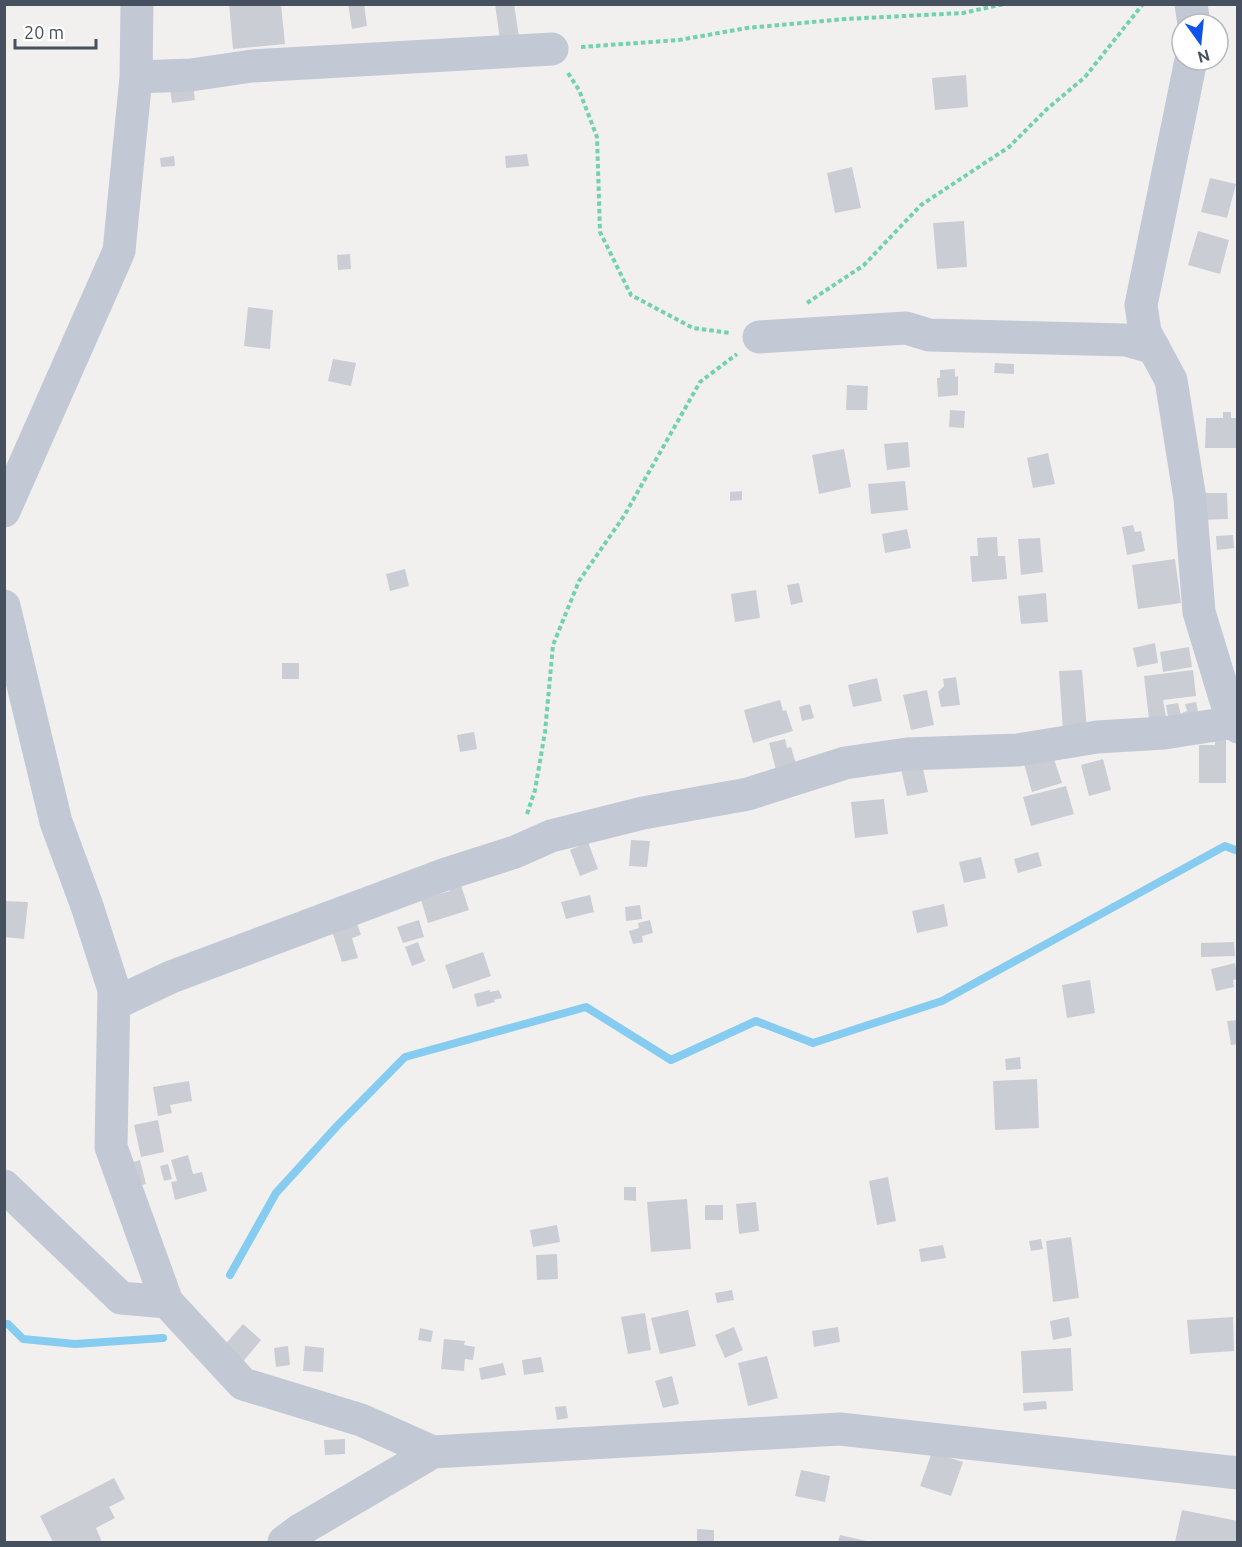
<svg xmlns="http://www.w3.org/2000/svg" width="1242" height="1547" font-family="Ubuntu,sans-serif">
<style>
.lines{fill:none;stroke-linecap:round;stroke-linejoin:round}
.stream{stroke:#86ccf1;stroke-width:8}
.building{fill:#cbcdd5}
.path{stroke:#72d2af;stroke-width:4;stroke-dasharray:4.5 3;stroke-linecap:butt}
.minor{stroke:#c2c9d5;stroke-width:33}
</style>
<rect width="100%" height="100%" fill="#f2f0ef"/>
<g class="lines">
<path class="stream" d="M 230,1275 L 276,1193 L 338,1125 L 405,1057 L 586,1007 L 671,1060 L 756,1021 L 813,1043 L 942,1001 L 1225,846 L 1238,851
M 4,1324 L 8,1324 L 23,1339 L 75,1344 L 163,1338"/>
</g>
<path class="building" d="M 229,4 L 281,4 L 285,44 L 233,49 Z
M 348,4 L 364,4 L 367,26 L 352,29 Z
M 495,4 L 514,4 L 519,37 L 500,40 Z
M 966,75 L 968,107 L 935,110 L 932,78 Z
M 193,85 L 195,100 L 172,103 L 170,89 Z
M 527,154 L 529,166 L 506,168 L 505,156 Z
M 174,156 L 175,166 L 161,167 L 160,158 Z
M 852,167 L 861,208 L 835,213 L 827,173 Z
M 1210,178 L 1236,184 L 1227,218 L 1201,212 Z
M 964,221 L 967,267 L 937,269 L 933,223 Z
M 1198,231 L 1229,240 L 1220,274 L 1188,265 Z
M 350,254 L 351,269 L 338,270 L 337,255 Z
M 248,307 L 273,310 L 270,349 L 244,346 Z
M 333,359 L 356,363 L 351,386 L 328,381 Z
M 995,363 L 1014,364 L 1014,374 L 994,373 Z
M 955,369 L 955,377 L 958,376 L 958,395 L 938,397 L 937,378 L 940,378 L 940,370 Z
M 847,385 L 868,386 L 867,410 L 846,410 Z
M 950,410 L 965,411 L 964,428 L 949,427 Z
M 1223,412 L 1231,412 L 1231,418 L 1238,418 L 1238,448 L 1205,448 L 1206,418 L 1223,418 Z
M 908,442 L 910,467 L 887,470 L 884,444 Z
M 844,449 L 851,487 L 819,494 L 812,455 Z
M 1048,453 L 1055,484 L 1033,488 L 1027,458 Z
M 905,481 L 908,510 L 871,514 L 868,484 Z
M 742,491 L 742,500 L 730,501 L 730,492 Z
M 1205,493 L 1227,493 L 1228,519 L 1198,520 Z
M 1133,525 L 1135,532 L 1141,531 L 1145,551 L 1127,555 L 1122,527 Z
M 907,529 L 911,548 L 885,553 L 882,534 Z
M 1233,535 L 1234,548 L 1217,550 L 1216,536 Z
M 997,537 L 998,556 L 1005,556 L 1007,579 L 972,582 L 970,556 L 978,556 L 977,538 Z
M 1040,538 L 1043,572 L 1021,575 L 1018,539 Z
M 1175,559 L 1181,603 L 1138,609 L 1132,565 Z
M 405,569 L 409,586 L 390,591 L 386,574 Z
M 799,583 L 803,602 L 791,605 L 787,585 Z
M 756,590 L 760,618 L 735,622 L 731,594 Z
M 1046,593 L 1048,622 L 1021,624 L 1018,596 Z
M 1155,643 L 1158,663 L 1137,667 L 1133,648 Z
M 1189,647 L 1192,667 L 1163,672 L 1160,652 Z
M 282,663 L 299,663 L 299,679 L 282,679 Z
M 1082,670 L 1087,730 L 1063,732 L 1059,671 Z
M 1193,670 L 1196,696 L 1163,700 L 1166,717 L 1149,719 L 1144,676 Z
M 956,677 L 960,705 L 941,707 L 938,692 L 944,686 L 943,679 Z
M 877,678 L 882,701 L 853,707 L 848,685 Z
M 927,690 L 934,725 L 911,730 L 903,695 Z
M 780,700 L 783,711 L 786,710 L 793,731 L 753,743 L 744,710 Z
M 1196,702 L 1200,720 L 1183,723 L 1182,713 L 1187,711 L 1185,704 Z
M 1178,703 L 1181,715 L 1168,717 L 1166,705 Z
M 810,704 L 814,718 L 802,721 L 799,707 Z
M 474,732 L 477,749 L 460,752 L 457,735 Z
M 1215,736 L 1226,736 L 1226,783 L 1199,783 L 1199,745 L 1215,745 Z
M 785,739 L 787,748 L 791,747 L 796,764 L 776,770 L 769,743 Z
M 1053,756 L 1062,783 L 1032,792 L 1024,764 Z
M 1103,759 L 1111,790 L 1089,796 L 1081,765 Z
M 922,764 L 928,792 L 907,796 L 901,769 Z
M 1066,786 L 1074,814 L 1031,826 L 1023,797 Z
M 884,799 L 888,834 L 855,838 L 851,802 Z
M 631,840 L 650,841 L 647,867 L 629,866 Z
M 588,842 L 598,869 L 580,876 L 570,850 Z
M 1038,852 L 1042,866 L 1018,873 L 1014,859 Z
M 981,857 L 986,878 L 964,883 L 959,862 Z
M 460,882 L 469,910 L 428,923 L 421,900 L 450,891 L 448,885 Z
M 590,895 L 594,912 L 566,919 L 561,902 Z
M 4,901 L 28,902 L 24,939 L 4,937 Z
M 944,904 L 948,926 L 917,933 L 912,911 Z
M 640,905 L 642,919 L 626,921 L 625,907 Z
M 419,920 L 424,937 L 403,943 L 397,927 Z
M 650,920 L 653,933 L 642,936 L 643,942 L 633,944 L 629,931 L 639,928 L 638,923 Z
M 357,923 L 361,935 L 352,938 L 358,958 L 342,962 L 332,931 Z
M 418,942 L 425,961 L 412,966 L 405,947 Z
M 1234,942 L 1235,956 L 1201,957 L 1201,943 Z
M 483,952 L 491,976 L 453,989 L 445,965 Z
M 1235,963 L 1238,979 L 1233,980 L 1234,987 L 1216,991 L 1211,969 Z
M 1090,980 L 1095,1013 L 1067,1018 L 1062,985 Z
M 490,990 L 490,992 L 499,990 L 502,998 L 494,1000 L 495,1002 L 477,1007 L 474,994 Z
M 1238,1020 L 1238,1044 L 1231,1045 L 1227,1021 Z
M 1020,1057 L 1021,1069 L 1006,1070 L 1005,1059 Z
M 1037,1079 L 1039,1128 L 995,1130 L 993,1081 Z
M 189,1081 L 192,1101 L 170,1105 L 172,1113 L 158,1116 L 153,1087 Z
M 158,1120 L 164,1152 L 141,1157 L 134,1125 Z
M 188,1155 L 193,1174 L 202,1172 L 207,1191 L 175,1200 L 171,1182 L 177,1181 L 171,1160 Z
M 140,1160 L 146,1184 L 137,1186 L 131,1163 Z
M 168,1164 L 172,1179 L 164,1181 L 160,1166 Z
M 888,1177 L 896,1221 L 877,1225 L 869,1181 Z
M 624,1187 L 636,1187 L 636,1201 L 624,1200 Z
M 687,1199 L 691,1249 L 651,1252 L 647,1202 Z
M 756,1202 L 759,1231 L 739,1234 L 736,1204 Z
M 705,1205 L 723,1205 L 723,1220 L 705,1220 Z
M 557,1225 L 560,1242 L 533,1247 L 530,1230 Z
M 1071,1237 L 1079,1298 L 1053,1302 L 1046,1241 Z
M 1041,1239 L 1043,1249 L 1031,1251 L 1029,1241 Z
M 943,1245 L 946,1258 L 921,1262 L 919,1249 Z
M 557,1254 L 558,1279 L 537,1280 L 536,1255 Z
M 732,1290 L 734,1300 L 717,1303 L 715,1293 Z
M 688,1310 L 696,1346 L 660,1354 L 651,1318 Z
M 645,1313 L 651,1350 L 628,1354 L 621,1317 Z
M 1069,1317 L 1072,1336 L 1053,1340 L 1050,1321 Z
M 1233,1317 L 1234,1351 L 1190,1354 L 1187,1320 Z
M 243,1324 L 261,1340 L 241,1364 L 222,1348 Z
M 734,1327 L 743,1350 L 725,1358 L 715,1335 Z
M 838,1327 L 840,1342 L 814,1347 L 812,1331 Z
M 420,1328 L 433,1331 L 431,1342 L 418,1340 Z
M 444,1339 L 465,1341 L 464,1345 L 475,1347 L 473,1360 L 465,1359 L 464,1371 L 441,1369 Z
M 288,1346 L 290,1365 L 276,1367 L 274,1348 Z
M 305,1346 L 324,1348 L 323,1372 L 303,1371 Z
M 1071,1348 L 1073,1391 L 1023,1393 L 1021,1351 Z
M 767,1356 L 778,1398 L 748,1406 L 738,1363 Z
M 541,1357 L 544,1372 L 524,1375 L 522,1360 Z
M 503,1363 L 506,1375 L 481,1380 L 479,1368 Z
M 672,1376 L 679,1404 L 663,1408 L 655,1381 Z
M 1046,1401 L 1047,1409 L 1024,1411 L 1023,1403 Z
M 566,1406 L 568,1418 L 557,1420 L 555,1407 Z
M 345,1439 L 345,1454 L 325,1455 L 324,1440 Z
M 932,1452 L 963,1462 L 951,1496 L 920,1486 Z
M 801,1470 L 830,1476 L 825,1502 L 795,1496 Z
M 114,1478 L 125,1499 L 109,1507 L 115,1518 L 96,1528 L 102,1542 L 53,1542 L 40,1516 Z
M 1182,1510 L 1238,1521 L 1238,1542 L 1175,1542 Z
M 697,1529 L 714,1530 L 714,1541 L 697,1541 Z
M 840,1535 L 871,1542 L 838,1542 Z"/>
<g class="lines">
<path class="path" d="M 581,47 L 679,40 L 747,28 L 845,19 L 963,13 L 1004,4
M 568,73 L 579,90 L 597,137 L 600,232 L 631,295 L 693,328 L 730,333
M 807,303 L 864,265 L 921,205 L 1009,147 L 1047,109 L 1085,77 L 1143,4
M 527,814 L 535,790 L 545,732 L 553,645 L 579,581 L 624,516 L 700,382 L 737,354"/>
<path class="minor" d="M 1191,4 L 1194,24
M 1191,60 L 1141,305 L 1145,332 L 1171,380 L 1190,499 L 1199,612 L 1226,701 L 1238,727
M 136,77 L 191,75 L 252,66 L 552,49
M 759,337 L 906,328 L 929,335 L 1126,340 L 1154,348
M 4,511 L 119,251 L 136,77 L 137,4
M 4,606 L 56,822 L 87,906 L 114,990 L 111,1147 L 167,1302
M 114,1004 L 171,977 L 446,874 L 515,852 L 551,836 L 643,813 L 748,794 L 845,763 L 907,754 L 1018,750 L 1097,737 L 1164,733 L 1235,722
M 4,1186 L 121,1298 L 167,1302 L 243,1384 L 361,1420 L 433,1452 L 840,1429 L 1238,1473
M 284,1542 L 300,1530 L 433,1452"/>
</g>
<rect width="1242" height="1547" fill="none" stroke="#46505e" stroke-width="12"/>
<g transform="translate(1200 42) rotate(165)"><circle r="28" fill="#ffffff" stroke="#b5b9bf" stroke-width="1.5"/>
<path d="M0-4.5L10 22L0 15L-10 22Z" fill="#0f52ec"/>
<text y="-9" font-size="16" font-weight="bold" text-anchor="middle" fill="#46505e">N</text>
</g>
<path d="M15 39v9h81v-9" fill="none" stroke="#46505e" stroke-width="3"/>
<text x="24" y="39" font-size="18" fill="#46505e" stroke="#ffffff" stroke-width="4.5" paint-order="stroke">20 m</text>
</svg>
